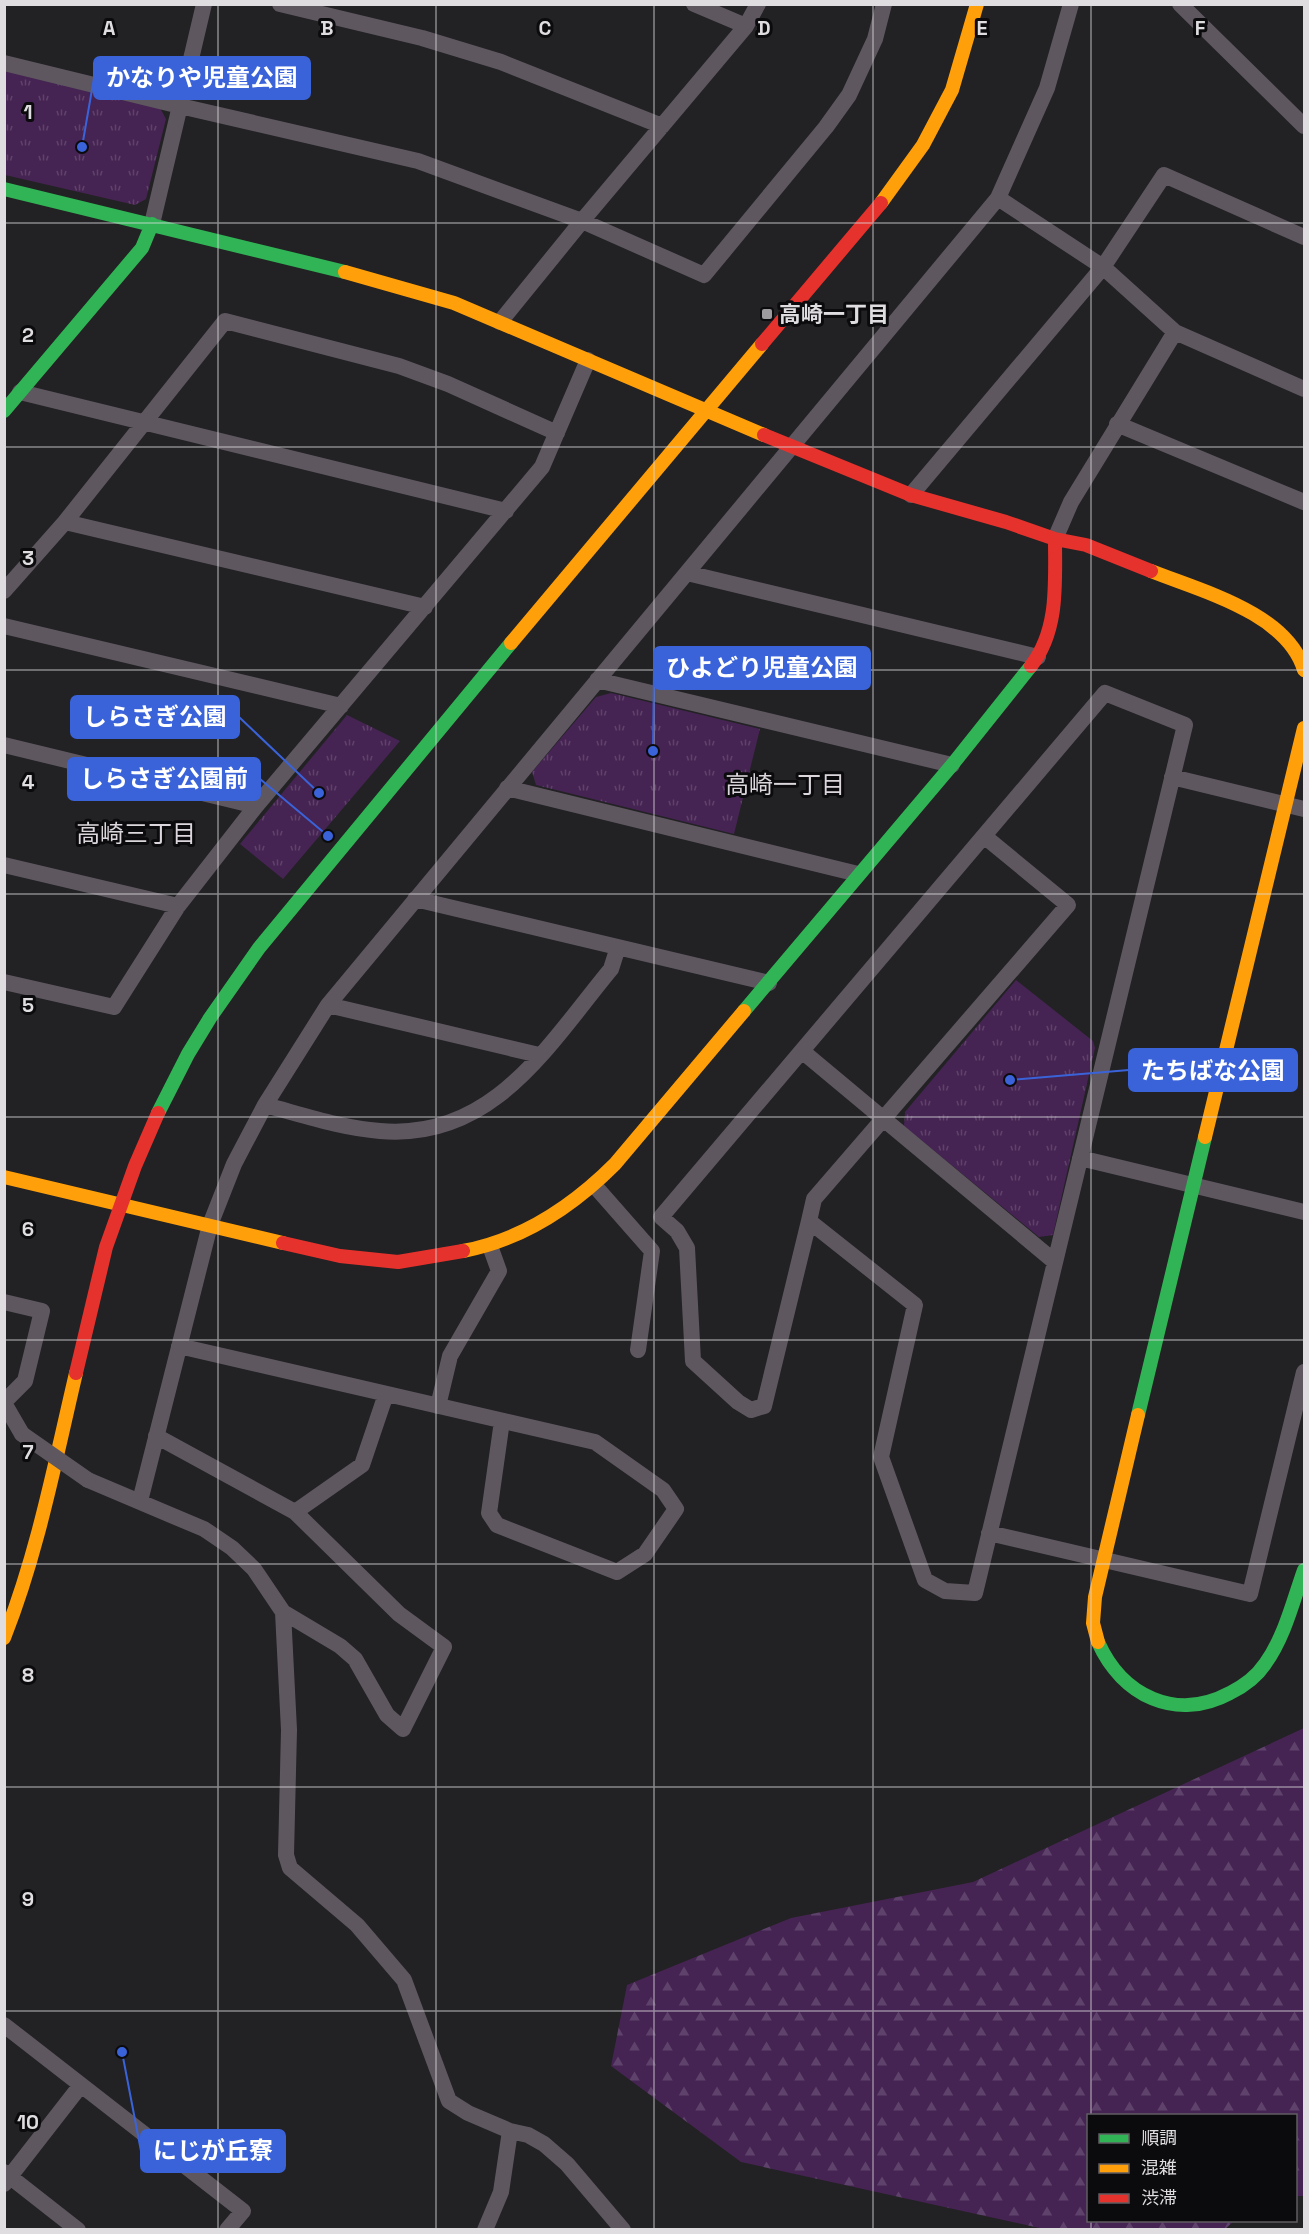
<svg xmlns="http://www.w3.org/2000/svg" width="1309" height="2234" font-family="'Space Grotesk','Noto Sans JP',sans-serif">
<style>
.grass{fill:url(#grass-tufts)}
.forest{fill:url(#forest-firs)}
.lines{fill:none;stroke-linecap:round;stroke-linejoin:round}
.street{stroke:#5e5760;stroke-width:16}
.fast{stroke:#30b455;stroke-width:14}
.slow{stroke:#ff9f0a;stroke-width:14}
.jam{stroke:#e5322d;stroke-width:14}
.street-bridge{stroke:#5e5760;stroke-width:16}
.grid{fill:none;stroke:#dfdde0;stroke-width:1.5;stroke-opacity:0.55}
.poi-dot{fill:#9d9b9e;stroke:#0b0a0c;stroke-width:2}
.labels{text-anchor:middle;dominant-baseline:central;stroke-width:6;stroke-linejoin:round;paint-order:stroke}
.poi-label{font-size:22px;font-weight:bold;fill:#dfdde0;stroke:#0b0a0c;text-anchor:start}
.neighbourhood-label{font-size:24px;fill:#dbd6dc;stroke:#0b0a0c}
.grid-label{font-size:20px;text-anchor:middle;font-weight:bold;fill:#dfdde0;stroke:#0b0a0c;stroke-width:6;stroke-linejoin:round;paint-order:stroke}
.leader{fill:none;stroke:#3a63d9;stroke-width:2}
.callout-dot{fill:#3a63d9;stroke:#0b0a0c;stroke-width:2}
.callout{fill:#3a63d9;stroke:#3a63d9;stroke-width:2}
.callout-label{font-size:24px;text-anchor:middle;font-weight:bold;fill:#fff}
</style>
<defs>
<pattern id="grass-tufts" width="24" height="20" patternUnits="userSpaceOnUse" patternTransform="scale(1.5)"><rect width="24" height="20" fill="#452352"/><path d="M3 7l-1-3M5 7V3M7 7l1-3M15 17l-1-3M17 17v-4M19 17l1-3" fill="none" stroke="#5f426b"/></pattern>
<pattern id="forest-firs" width="22" height="20" patternUnits="userSpaceOnUse" patternTransform="scale(1.5)"><rect width="22" height="20" fill="#452352"/><path d="M5 1l3.5 6h-7zM16 11l3.5 6h-7z" fill="#5f426b"/></pattern>
</defs>
<rect width="100%" height="100%" fill="#222123"/>
<path class="grass" d="M 5,71 L 160,108 L 166,119 L 146,199 L 135,205 L 5,175 Z
M 611,693 L 760,729 L 734,834 L 536,785 L 532,772 L 596,697 Z
M 347,715 L 400,741 L 283,879 L 240,844 Z
M 1016,980 L 1093,1041 L 1095,1048 L 1053,1235 L 1039,1237 L 904,1126 L 905,1112 Z"/>
<path class="forest" d="M 1304,1728 L 1304,2196 L 1296,2196 L 1296,2116 L 1088,2116 L 1088,2220 L 1234,2221 L 1224,2230 L 1044,2229 L 741,2162 L 611,2066 L 627,1985 L 791,1918 L 973,1882 Z"/>
<g class="lines">
<path class="street" d="M 280,4 L 422,38 L 501,62 L 662,126
M 694,4 L 746,26
M 1180,4 L 1304,126
M 4,63 L 180,106 L 418,161 L 582,221 L 704,275 L 826,127 L 849,95 L 875,39 L 884,4
M 998,198 L 1103,267 L 1175,332 L 1304,389
M 152,224 L 204,4
M 500,322 L 582,221 L 746,26 L 758,4
M 20,392 L 506,511
M 1117,424 L 1304,502
M 911,495 L 1103,267 L 1164,175 L 1304,237
M 65,522 L 425,607
M 1055,539 L 1071,502 L 1175,332
M 687,573 L 1038,657
M 4,591 L 65,522 L 225,321 L 399,366 L 448,384 L 557,433
M 4,626 L 341,706
M 597,680 L 952,765
M 4,745 L 256,806
M 1172,777 L 1304,809
M 507,788 L 858,874
M 4,865 L 178,906
M 415,899 L 769,983
M 4,982 L 114,1007 L 178,906 L 256,806 L 542,467 L 588,360
M 328,1005 L 539,1055
M 802,1051 L 1055,1262
M 265,1105 C 303,1115 341,1128 380,1131 C 493,1141 548,1045 611,969 L 618,947
M 1080,1158 L 1304,1212
M 594,1185 L 652,1251 L 638,1350
M 809,1221 L 915,1305 L 881,1457 L 925,1580 L 945,1591 L 975,1593 L 1185,725 L 1105,693 L 661,1217 L 677,1231 L 687,1248 L 693,1361 L 738,1402 L 751,1410 L 764,1406 L 809,1221 L 814,1199 L 1068,905 L 984,836
M 4,1302 L 42,1311 L 25,1381 L 4,1402
M 179,1346 L 595,1442 L 663,1490 L 676,1509 L 645,1554 L 617,1572 L 497,1525 L 489,1513 L 502,1421
M 4,1403 L 22,1434
M 438,1406 L 450,1356 L 499,1271 L 490,1246
M 88,1480 L 204,1529 L 232,1548 L 254,1569 L 283,1612 L 340,1646 L 355,1659 L 387,1715 L 403,1729 L 444,1647 L 399,1614 L 295,1512 L 156,1436
M 140,1501 L 210,1225 L 234,1164 L 265,1105 L 328,1005 L 998,198 L 1047,88 L 1071,4
M 295,1512 L 362,1465 L 386,1394
M 989,1533 L 1250,1594 L 1304,1372
M 283,1612 L 289,1730 L 286,1855 L 290,1868 L 357,1925 L 404,1980 L 449,2101 L 468,2113 L 510,2131 L 528,2135 L 544,2144 L 567,2164 L 623,2230
M 4,2025 L 243,2211 L 227,2230
M 4,2172 L 78,2230
M 4,2184 L 81,2085
M 485,2230 L 501,2192 L 510,2131"/>
<path class="fast" d="M 4,189 L 345,272
M 4,411 L 142,248 L 152,224
M 744,1011 L 952,765 L 1031,666
M 158,1113 L 188,1054 L 210,1018 L 259,948 L 511,643
M 1138,1415 L 1205,1137
M 1098,1642 C 1122,1696 1176,1722 1230,1693 C 1244,1686 1257,1676 1265,1664 C 1285,1636 1293,1601 1304,1570"/>
<path class="slow" d="M 881,203 L 923,145 L 952,90 L 977,4
M 345,272 L 454,303 L 764,435
M 1151,571 C 1201,591 1287,613 1304,670
M 511,643 L 762,344
M 1205,1137 L 1304,728
M 4,1177 L 283,1243
M 463,1251 C 522,1240 573,1206 615,1164 L 744,1011
M 4,1638 C 38,1552 55,1462 76,1373
M 1098,1642 L 1093,1623 L 1095,1597 L 1138,1415"/>
<path class="jam" d="M 762,344 L 881,203
M 764,435 L 911,495 L 1006,522 L 1055,539 L 1086,545 L 1151,571
M 1031,666 C 1059,630 1055,583 1055,539
M 283,1243 L 340,1256 L 398,1262 L 463,1251
M 76,1373 L 106,1247 L 135,1166 L 158,1113"/>
<path class="street-bridge" d="M 22,1434 L 88,1480"/>
</g>
<path class="grid" d="M 218,4 L 218,2230M 436,4 L 436,2230M 654,4 L 654,2230M 873,4 L 873,2230M 1091,4 L 1091,2116M 4,223 L 1304,223M 4,447 L 1304,447M 4,670 L 1304,670M 4,894 L 1304,894M 4,1117 L 1304,1117M 4,1340 L 1304,1340M 4,1564 L 1304,1564M 4,1787 L 1304,1787M 4,2011 L 1304,2011M 1091,2220 L 1091,2230"/>
<rect class="poi-dot" x="761" y="308" width="12" height="12" rx="3"/>
<g class="labels">
<g class="poi-label">
<text x="779" y="314">高崎一丁目</text>
</g>
<g class="neighbourhood-label">
<text x="785" y="784">高崎一丁目</text>
<text x="136" y="833">高崎三丁目</text>
</g>
</g>
<g class="grid-label">
<text x="109" y="35">A</text>
<text x="327" y="35">B</text>
<text x="545" y="35">C</text>
<text x="764" y="35">D</text>
<text x="982" y="35">E</text>
<text x="1200" y="35">F</text>
<text x="28" y="119">1</text>
<text x="28" y="342">2</text>
<text x="28" y="565">3</text>
<text x="28" y="789">4</text>
<text x="28" y="1012">5</text>
<text x="28" y="1236">6</text>
<text x="28" y="1459">7</text>
<text x="28" y="1682">8</text>
<text x="28" y="1906">9</text>
<text x="28" y="2129">10</text>
</g>
<path class="leader" d="M82 147L94 78M653 751L654 668M319 793L239 717M328 836L260 779M1010 1080L1129 1070M122 2052L141 2151"/>
<g class="callout-dot">
<circle cx="82" cy="147" r="6"/>
<circle cx="653" cy="751" r="6"/>
<circle cx="319" cy="793" r="6"/>
<circle cx="328" cy="836" r="6"/>
<circle cx="1010" cy="1080" r="6"/>
<circle cx="122" cy="2052" r="6"/>
</g>
<g class="callout">
<rect x="94" y="57" width="216" height="42" rx="6"/>
<rect x="654" y="647" width="216" height="42" rx="6"/>
<rect x="71" y="696" width="168" height="42" rx="6"/>
<rect x="68" y="758" width="192" height="42" rx="6"/>
<rect x="1129" y="1049" width="168" height="42" rx="6"/>
<rect x="141" y="2130" width="144" height="42" rx="6"/>
</g>
<g class="callout-label">
<text x="202" y="86">かなりや児童公園</text>
<text x="762" y="676">ひよどり児童公園</text>
<text x="155" y="725">しらさぎ公園</text>
<text x="164" y="787">しらさぎ公園前</text>
<text x="1213" y="1079">たちばな公園</text>
<text x="213" y="2159">にじが丘寮</text>
</g>
<rect width="1309" height="2234" fill="none" stroke="#dfdde0" stroke-width="12"/>
<rect x="1087" y="2114" width="210" height="108" fill="#0b0a0c" stroke="#605e61" stroke-width="1.5"/>
<rect x="1099" y="2134" width="30" height="9" fill="#30b455" stroke="#605e61" stroke-width="1.5"/>
<text x="1141" y="2144" font-size="18" fill="#dfdde0">順調</text>
<rect x="1099" y="2164" width="30" height="9" fill="#ff9f0a" stroke="#605e61" stroke-width="1.5"/>
<text x="1141" y="2174" font-size="18" fill="#dfdde0">混雑</text>
<rect x="1099" y="2194" width="30" height="9" fill="#e5322d" stroke="#605e61" stroke-width="1.5"/>
<text x="1141" y="2204" font-size="18" fill="#dfdde0">渋滞</text>
</svg>
